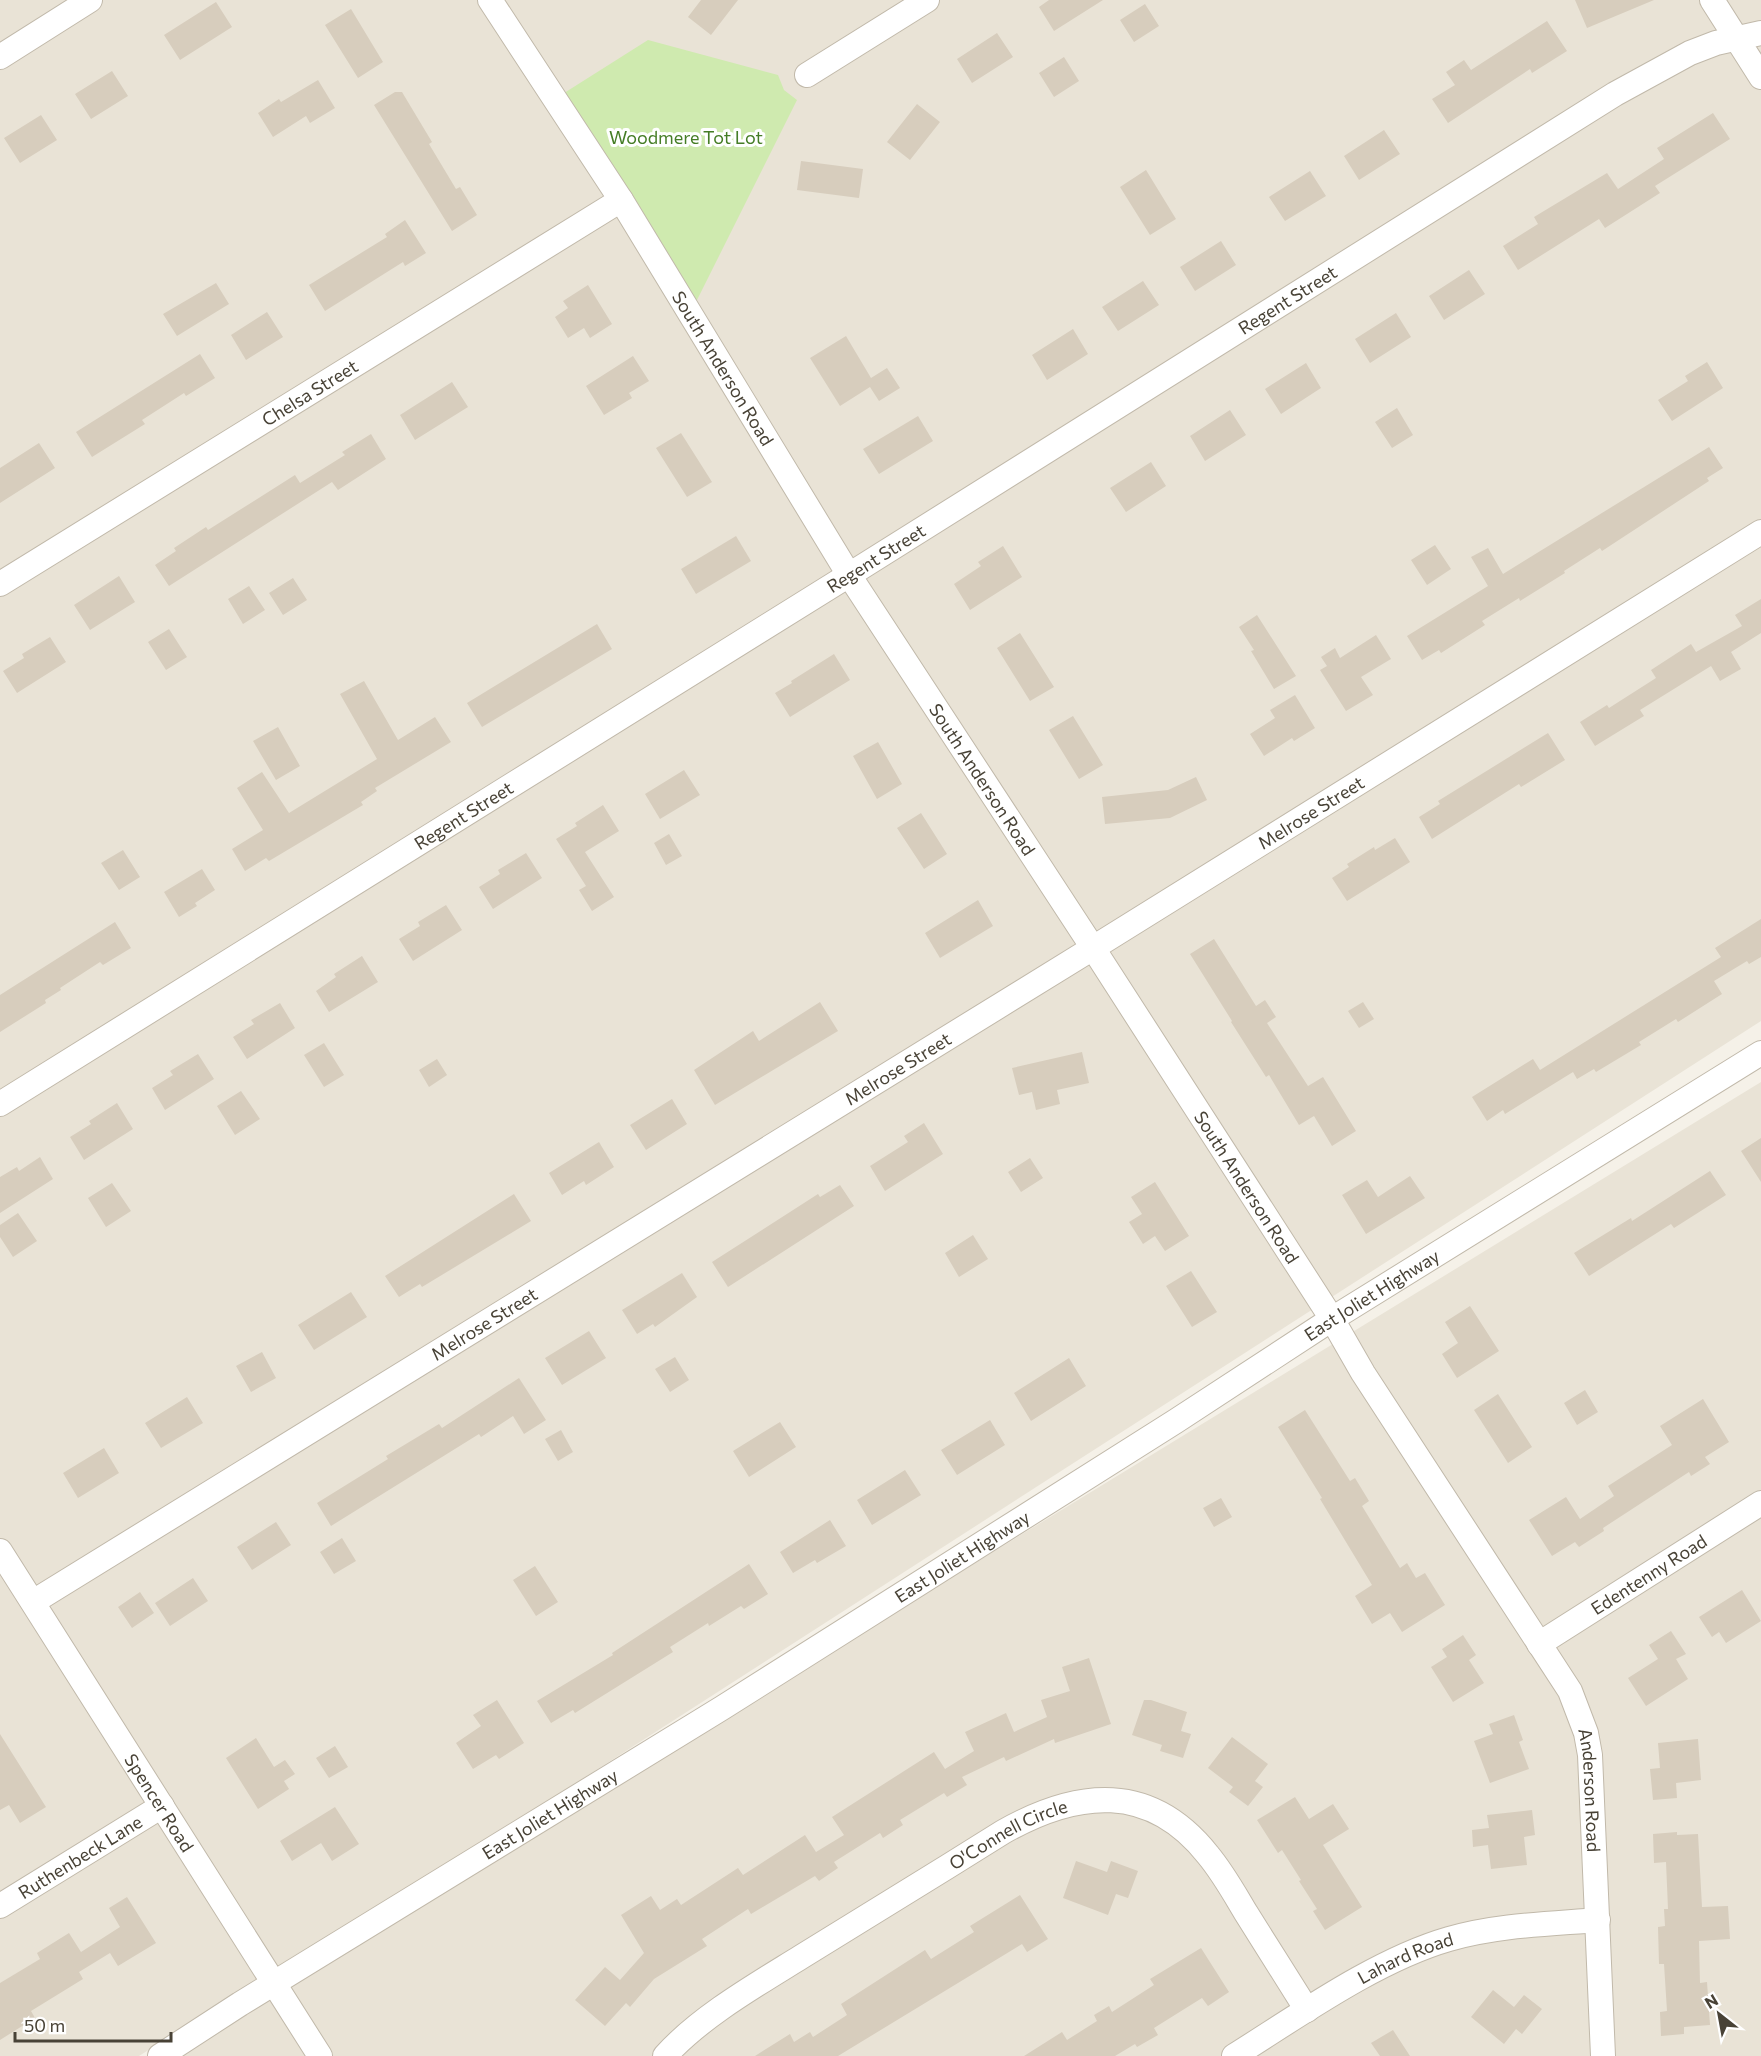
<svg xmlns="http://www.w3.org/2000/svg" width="1761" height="2056" font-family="Commissioner,sans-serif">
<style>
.residential{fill:#e9e3d6}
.green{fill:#cfeaaf}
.building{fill:#d7cdbd}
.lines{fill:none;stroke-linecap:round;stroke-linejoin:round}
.minor-casing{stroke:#c1b9aa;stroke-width:26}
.minor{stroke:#fff;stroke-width:24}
.labels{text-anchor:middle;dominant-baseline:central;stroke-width:6;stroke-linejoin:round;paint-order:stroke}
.park-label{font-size:18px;fill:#457d26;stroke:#fff}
.street-label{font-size:18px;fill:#484236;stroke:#fff}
</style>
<rect width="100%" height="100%" fill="#f5f1e8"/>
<path class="residential" d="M 0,0 L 1761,0 L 1761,1021 L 276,1976 L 0,1538 Z
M 1761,1082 L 1761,2056 L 326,2056 L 282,1987 Z
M 0,1569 L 261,1979 L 139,2056 L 0,2056 Z
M 273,1993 L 314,2056 L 172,2056 Z"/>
<path class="green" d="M 648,40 L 778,75 L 784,90 L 797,100 L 694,306 L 561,95 Z"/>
<path class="building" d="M 701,0 L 738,0 L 711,35 L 688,17 Z
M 1049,0 L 1103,0 L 1054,31 L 1039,7 Z
M 1575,0 L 1654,0 L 1587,28 Z
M 216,2 L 232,27 L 180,60 L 164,35 Z
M 1145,4 L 1159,26 L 1134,42 L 1120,20 Z
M 351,9 L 383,62 L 358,78 L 325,25 Z
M 1547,21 L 1567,51 L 1532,73 L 1530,69 L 1448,123 L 1432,99 L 1455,85 L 1446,72 L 1464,60 L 1471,70 Z
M 997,33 L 1013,57 L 972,83 L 957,59 Z
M 1064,57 L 1079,81 L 1054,97 L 1039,73 Z
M 112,71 L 128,96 L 91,119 L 75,94 Z
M 318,80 L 335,108 L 310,123 L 306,116 L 273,137 L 258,113 L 279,99 L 281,102 Z
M 395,92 L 402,92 L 432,142 L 429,144 L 456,189 L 460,187 L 477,215 L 452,231 L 374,105 Z
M 917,104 L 940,122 L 910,160 L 887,142 Z
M 1713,113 L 1730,139 L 1655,186 L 1660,193 L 1605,228 L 1599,219 L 1518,270 L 1503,246 L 1538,224 L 1534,217 L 1607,173 L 1618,189 L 1664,159 L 1657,148 Z
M 41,115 L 57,140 L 20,163 L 4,138 Z
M 1384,130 L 1400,154 L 1359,180 L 1344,156 Z
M 801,161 L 863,169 L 859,198 L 797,190 Z
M 1146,170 L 1176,219 L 1150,235 L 1120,187 Z
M 1310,171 L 1326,196 L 1285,221 L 1269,197 Z
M 405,220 L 426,253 L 405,266 L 403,262 L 325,311 L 309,285 L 387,237 L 385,234 Z
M 1221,241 L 1236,265 L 1195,291 L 1180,267 Z
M 1469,270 L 1485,294 L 1444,320 L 1429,296 Z
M 1143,281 L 1159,305 L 1118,331 L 1102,307 Z
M 216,283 L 229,304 L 177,336 L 163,314 Z
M 588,285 L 612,324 L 590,338 L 584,328 L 568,338 L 555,317 L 568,308 L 563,301 Z
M 267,312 L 283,337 L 246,360 L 231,335 Z
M 1396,313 L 1411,337 L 1370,363 L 1355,339 Z
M 1073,329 L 1088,354 L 1047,380 L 1032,355 Z
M 846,336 L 871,378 L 887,368 L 900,388 L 879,401 L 870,387 L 840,406 L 810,358 Z
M 200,354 L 215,378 L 186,396 L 184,393 L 142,420 L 145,424 L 92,457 L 76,432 Z
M 633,356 L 649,381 L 629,393 L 632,398 L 604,415 L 586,386 Z
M 1707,362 L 1723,388 L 1672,421 L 1658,400 L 1688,381 L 1685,376 Z
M 1306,363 L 1321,388 L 1281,414 L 1265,389 Z
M 452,382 L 468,407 L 415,440 L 400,415 Z
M 1397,408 L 1413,435 L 1392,448 L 1375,422 Z
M 1230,410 L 1246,435 L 1205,461 L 1190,436 Z
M 918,416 L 933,441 L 879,474 L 863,449 Z
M 681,433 L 712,482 L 687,497 L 656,448 Z
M 371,434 L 386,459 L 338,490 L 332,482 L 169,586 L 155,565 L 176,551 L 174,548 L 206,527 L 208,530 L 295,475 L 300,483 L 345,455 L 342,452 Z
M 39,443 L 55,468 L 0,503 L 0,468 Z
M 1709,447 L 1723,468 L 1707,478 L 1709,481 L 1602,551 L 1600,548 L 1564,571 L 1565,573 L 1520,601 L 1519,598 L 1482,621 L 1485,625 L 1441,653 L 1439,650 L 1422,660 L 1407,636 L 1488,586 L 1471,557 L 1488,548 L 1503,574 Z
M 1151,462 L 1166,486 L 1126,512 L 1110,488 Z
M 736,536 L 751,561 L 696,594 L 681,569 Z
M 1435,545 L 1451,569 L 1427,585 L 1411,560 Z
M 1003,546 L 1022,577 L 970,610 L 954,584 L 981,566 L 978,562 Z
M 119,576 L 135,602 L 90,630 L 74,605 Z
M 293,578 L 307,600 L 283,615 L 269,593 Z
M 249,586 L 265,610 L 243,624 L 228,599 Z
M 1761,599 L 1761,633 L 1731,652 L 1741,669 L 1720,681 L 1711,666 L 1640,710 L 1644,716 L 1595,746 L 1580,722 L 1607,705 L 1609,708 L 1656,678 L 1651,670 L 1691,644 L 1696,652 L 1742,626 L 1735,615 Z
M 1257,615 L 1296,676 L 1274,689 L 1251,651 L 1254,650 L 1239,627 Z
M 597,624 L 612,649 L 482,727 L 467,703 Z
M 169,629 L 187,657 L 166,670 L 148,642 Z
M 1020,633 L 1054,687 L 1030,701 L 997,648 Z
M 1376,635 L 1391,659 L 1361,677 L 1373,695 L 1346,711 L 1320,670 L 1327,666 L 1321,657 L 1335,648 L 1340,658 Z
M 50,637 L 66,662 L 17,693 L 3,671 L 24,658 L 22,654 Z
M 834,654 L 850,680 L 790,717 L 775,693 L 792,683 L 791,681 Z
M 364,681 L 398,740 L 435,717 L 451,742 L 375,788 L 377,791 L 361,802 L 363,805 L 269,861 L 266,858 L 245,871 L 232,849 L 263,830 L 237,788 L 262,772 L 289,813 L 377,759 L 340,694 Z
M 1295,695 L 1315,728 L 1294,741 L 1292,738 L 1264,756 L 1250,734 L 1275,718 L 1270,710 Z
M 1073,716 L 1103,765 L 1079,779 L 1049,730 Z
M 278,727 L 300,766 L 276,780 L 253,741 Z
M 1548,733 L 1565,760 L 1521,787 L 1519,784 L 1432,839 L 1419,817 L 1440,804 L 1438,801 Z
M 878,742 L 902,784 L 877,799 L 853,756 Z
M 684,770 L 700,795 L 660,819 L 645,794 Z
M 1196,777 L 1207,800 L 1170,818 L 1105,824 L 1102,797 L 1168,790 Z
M 603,805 L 619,831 L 585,852 L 614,897 L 592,911 L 579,890 L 586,886 L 556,839 L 577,826 L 575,823 Z
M 921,813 L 947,854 L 924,869 L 897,828 Z
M 669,834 L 682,856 L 666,865 L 654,843 Z
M 1395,838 L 1410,862 L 1347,901 L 1332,878 L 1349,867 L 1347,864 L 1374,847 L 1375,850 Z
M 123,850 L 140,877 L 119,890 L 101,863 Z
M 526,853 L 542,878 L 493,909 L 479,887 L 500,874 L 498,870 Z
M 202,869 L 215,890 L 195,903 L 197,906 L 179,917 L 164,892 Z
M 978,900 L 993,926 L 940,958 L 925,933 Z
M 446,905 L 462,930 L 413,961 L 399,939 L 420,926 L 418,922 Z
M 1761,919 L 1761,957 L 1749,964 L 1747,961 L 1714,981 L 1722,994 L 1678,1022 L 1676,1019 L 1639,1042 L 1641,1045 L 1596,1072 L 1594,1069 L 1577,1079 L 1573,1072 L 1505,1114 L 1503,1110 L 1487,1121 L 1472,1097 L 1533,1059 L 1540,1070 L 1721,957 L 1715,948 Z
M 115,922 L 131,948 L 103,965 L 100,962 L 60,988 L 61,990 L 45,1000 L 46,1003 L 0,1032 L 0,995 Z
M 1214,939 L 1256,1006 L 1265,1000 L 1276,1017 L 1267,1023 L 1308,1086 L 1323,1077 L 1356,1131 L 1332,1146 L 1314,1116 L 1299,1125 L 1269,1075 L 1266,1077 L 1231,1022 L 1232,1021 L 1190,954 Z
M 362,956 L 378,982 L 329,1012 L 316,991 L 336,977 L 334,974 Z
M 820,1002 L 838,1031 L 715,1105 L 694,1070 L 753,1031 L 759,1041 Z
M 1363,1002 L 1374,1019 L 1359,1028 L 1348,1011 Z
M 280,1003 L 295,1028 L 247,1059 L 233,1037 L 254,1024 L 251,1020 Z
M 324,1043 L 344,1075 L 324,1087 L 304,1055 Z
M 1082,1052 L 1089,1083 L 1057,1090 L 1060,1104 L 1036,1110 L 1032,1092 L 1019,1095 L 1012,1068 Z
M 198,1054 L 214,1079 L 165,1110 L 152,1088 L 173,1075 L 170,1071 Z
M 437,1059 L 447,1075 L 429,1087 L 419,1070 Z
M 241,1091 L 260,1119 L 235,1135 L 217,1106 Z
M 672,1099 L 687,1124 L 646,1150 L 630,1125 Z
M 117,1103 L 133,1129 L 84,1160 L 70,1137 L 91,1124 L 89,1121 Z
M 924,1123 L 943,1154 L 885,1191 L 870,1166 L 908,1142 L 904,1136 Z
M 1761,1138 L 1761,1182 L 1741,1151 Z
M 599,1142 L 614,1167 L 586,1185 L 584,1181 L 562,1195 L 549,1173 Z
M 40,1157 L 53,1179 L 0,1213 L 0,1177 L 17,1167 L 19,1171 Z
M 1030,1158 L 1043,1178 L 1021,1192 L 1008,1172 Z
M 1710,1171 L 1726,1195 L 1674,1228 L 1671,1224 L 1589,1276 L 1574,1253 L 1631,1218 L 1632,1221 Z
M 1410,1176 L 1425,1198 L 1366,1234 L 1342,1195 L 1367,1180 L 1378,1197 Z
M 1155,1182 L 1189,1236 L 1165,1251 L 1155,1236 L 1143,1244 L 1129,1222 L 1142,1214 L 1131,1197 Z
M 112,1183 L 131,1211 L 106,1227 L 88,1198 Z
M 840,1185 L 854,1206 L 728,1287 L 712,1262 L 818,1194 L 820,1197 Z
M 514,1194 L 531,1221 L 422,1287 L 420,1284 L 399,1297 L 385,1276 Z
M 18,1213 L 37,1241 L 13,1257 L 0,1237 L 0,1225 Z
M 973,1235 L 988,1259 L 959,1277 L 945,1253 Z
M 1191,1271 L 1217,1312 L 1192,1327 L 1166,1286 Z
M 682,1273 L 697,1297 L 655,1327 L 653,1324 L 637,1334 L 622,1310 Z
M 351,1292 L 367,1317 L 314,1350 L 298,1325 Z
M 1470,1306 L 1499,1351 L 1457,1378 L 1442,1354 L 1458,1343 L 1445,1322 Z
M 589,1331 L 606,1358 L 562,1385 L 545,1358 Z
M 262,1352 L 276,1378 L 251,1392 L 236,1366 Z
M 675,1357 L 689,1380 L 670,1392 L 655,1369 Z
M 1069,1358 L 1086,1386 L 1031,1421 L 1014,1393 Z
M 519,1378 L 546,1420 L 524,1434 L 513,1416 L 481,1437 L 479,1434 L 331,1526 L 317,1503 L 388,1459 L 386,1456 L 439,1424 L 442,1428 Z
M 1585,1390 L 1598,1412 L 1577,1425 L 1564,1403 Z
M 1498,1394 L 1532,1447 L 1508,1463 L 1474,1410 Z
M 187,1397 L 203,1423 L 161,1448 L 145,1423 Z
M 1703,1399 L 1729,1442 L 1705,1457 L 1710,1464 L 1691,1476 L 1689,1472 L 1603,1528 L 1604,1531 L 1579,1547 L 1575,1542 L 1552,1556 L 1529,1520 L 1566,1497 L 1580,1519 L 1614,1496 L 1608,1486 L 1672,1445 L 1660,1426 Z
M 1305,1410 L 1350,1481 L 1355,1478 L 1369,1501 L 1362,1506 L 1400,1568 L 1407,1563 L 1416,1578 L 1425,1573 L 1445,1605 L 1402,1632 L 1390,1613 L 1372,1624 L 1355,1596 L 1372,1585 L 1320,1499 L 1322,1498 L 1278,1427 Z
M 990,1420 L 1005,1445 L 957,1475 L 941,1450 Z
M 780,1422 L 796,1447 L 749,1477 L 733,1451 Z
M 561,1430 L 573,1452 L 558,1461 L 545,1439 Z
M 104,1448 L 119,1473 L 78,1498 L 63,1473 Z
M 905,1470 L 921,1495 L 872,1525 L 857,1500 Z
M 1221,1498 L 1232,1517 L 1214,1527 L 1203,1508 Z
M 830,1520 L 846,1546 L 817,1563 L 815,1560 L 793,1573 L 780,1552 Z
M 276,1522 L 291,1545 L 252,1570 L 237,1547 Z
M 342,1538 L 356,1561 L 334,1574 L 320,1552 Z
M 749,1564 L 768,1594 L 744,1609 L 741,1606 L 709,1626 L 708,1623 L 670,1647 L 673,1652 L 575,1713 L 573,1710 L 551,1723 L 537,1701 L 613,1655 L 612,1653 Z
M 535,1566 L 558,1602 L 536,1616 L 513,1580 Z
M 193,1578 L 208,1601 L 170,1626 L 155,1603 Z
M 1742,1590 L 1761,1621 L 1726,1643 L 1719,1632 L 1712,1637 L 1699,1617 Z
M 140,1592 L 154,1613 L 132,1628 L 118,1607 Z
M 1671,1631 L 1686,1654 L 1676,1659 L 1688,1679 L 1646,1706 L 1628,1678 L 1658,1659 L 1649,1645 Z
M 1463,1635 L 1476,1655 L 1469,1660 L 1484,1683 L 1453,1702 L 1431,1667 L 1447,1657 L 1442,1649 Z
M 1089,1658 L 1111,1724 L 1055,1743 L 1054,1739 L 1006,1761 L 1004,1757 L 962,1777 L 967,1785 L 947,1797 L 944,1793 L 900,1820 L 903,1825 L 883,1838 L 880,1833 L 834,1862 L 838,1868 L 819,1881 L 815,1876 L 751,1914 L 748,1909 L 702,1939 L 707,1946 L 654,1979 L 630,2007 L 626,2003 L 605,2026 L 575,2000 L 605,1967 L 620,1980 L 644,1953 L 621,1915 L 651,1896 L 660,1910 L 677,1899 L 681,1905 L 738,1868 L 743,1875 L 805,1835 L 816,1852 L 844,1835 L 832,1817 L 934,1752 L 945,1769 L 974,1751 L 965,1732 L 1006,1713 L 1014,1732 L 1047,1717 L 1041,1700 L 1070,1691 L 1062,1667 Z
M 497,1700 L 524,1743 L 499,1759 L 496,1755 L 473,1769 L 456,1743 L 481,1726 L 473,1715 Z
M 1144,1700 L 1151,1700 L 1187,1712 L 1181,1731 L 1191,1734 L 1183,1758 L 1160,1751 L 1162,1745 L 1132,1735 Z
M 1514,1715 L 1523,1740 L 1519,1742 L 1529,1769 L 1490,1783 L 1474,1741 L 1493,1734 L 1489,1724 Z
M 0,1734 L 46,1807 L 20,1823 L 9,1805 L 0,1810 Z
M 1232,1737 L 1268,1764 L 1255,1781 L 1263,1787 L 1248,1806 L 1229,1792 L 1233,1787 L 1208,1768 Z
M 256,1738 L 274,1767 L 285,1760 L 295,1774 L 284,1781 L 289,1789 L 258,1809 L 226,1758 Z
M 1698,1739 L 1701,1780 L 1676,1783 L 1677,1798 L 1653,1800 L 1650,1769 L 1660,1768 L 1658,1743 Z
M 335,1746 L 348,1767 L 329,1778 L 316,1758 Z
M 1295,1797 L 1309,1819 L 1333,1804 L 1349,1829 L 1323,1845 L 1362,1907 L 1325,1930 L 1313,1911 L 1317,1909 L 1299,1881 L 1301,1880 L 1282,1850 L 1278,1853 L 1257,1820 Z
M 335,1807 L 359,1844 L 332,1861 L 321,1843 L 292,1861 L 280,1841 Z
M 1532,1810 L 1535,1835 L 1524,1837 L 1527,1865 L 1491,1869 L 1488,1845 L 1473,1847 L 1472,1830 L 1489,1828 L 1487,1815 Z
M 1677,1832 L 1677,1835 L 1698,1834 L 1702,1907 L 1728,1906 L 1730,1939 L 1699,1941 L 1700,1983 L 1707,1982 L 1710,2025 L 1684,2027 L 1684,2034 L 1661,2036 L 1660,2012 L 1667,2011 L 1664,1964 L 1659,1964 L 1658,1927 L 1665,1926 L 1664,1909 L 1668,1909 L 1666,1862 L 1654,1863 L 1653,1834 Z
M 1076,1861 L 1107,1872 L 1111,1861 L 1138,1871 L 1128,1898 L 1116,1894 L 1108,1915 L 1063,1898 Z
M 1020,1895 L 1048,1939 L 1027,1952 L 1022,1944 L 838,2056 L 755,2056 L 790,2034 L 794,2042 L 810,2032 L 813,2037 L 847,2015 L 841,2004 L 925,1950 L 931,1959 L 974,1932 L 970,1926 Z
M 127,1897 L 156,1943 L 118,1966 L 110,1953 L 79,1972 L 83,1979 L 31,2011 L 35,2018 L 0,2040 L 0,1983 L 40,1959 L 37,1953 L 69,1933 L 81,1952 L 120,1927 L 109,1908 Z
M 1201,1948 L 1229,1992 L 1208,2006 L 1202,1998 L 1154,2028 L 1158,2035 L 1137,2047 L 1135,2044 L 1115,2056 L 1024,2056 L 1062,2032 L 1067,2040 L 1097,2021 L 1094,2015 L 1109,2006 L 1112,2012 L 1154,1985 L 1150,1979 Z
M 1493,1990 L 1514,2007 L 1524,1995 L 1542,2009 L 1522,2034 L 1516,2029 L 1504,2044 L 1471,2017 Z
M 1393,2030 L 1410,2056 L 1380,2056 L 1371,2043 Z"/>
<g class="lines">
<defs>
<g id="minor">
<path id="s1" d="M 490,0 L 621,200 L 849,575 L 1093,948 L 1332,1319 L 1363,1373 L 1570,1691 L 1586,1733 L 1590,1755 L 1603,2056"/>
<path d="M 1712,0 L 1761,77"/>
<path d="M 0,57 L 90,0"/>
<path d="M 807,75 L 927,0"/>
<path id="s2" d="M 0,584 L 621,200"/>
<path id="s3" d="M 0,1104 L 849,575 L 1615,94 L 1690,53 L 1716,43 L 1761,33"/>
<path id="s4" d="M 0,1551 L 320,2056"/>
<path id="s5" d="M 33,1602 L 1093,948 L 1761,532"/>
<path id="s6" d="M 1539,1644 L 1761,1503"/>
<path id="s7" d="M 0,1906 L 162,1806"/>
<path id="s8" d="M 160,2056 L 240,2004 L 722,1708 L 1176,1421 L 1332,1319 L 1761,1053"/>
<path id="s9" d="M 665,2056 C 700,2017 756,1985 801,1957 C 869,1915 936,1874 1003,1832 C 1077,1790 1150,1782 1208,1855 C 1223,1873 1234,1893 1246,1913 C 1266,1945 1287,1978 1307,2010"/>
<path id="s10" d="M 1234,2056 C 1298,2016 1376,1960 1449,1939 C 1497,1925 1549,1924 1598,1920"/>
</g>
</defs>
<use href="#minor" class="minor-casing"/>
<use href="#minor" class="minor"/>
</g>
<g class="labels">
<g class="park-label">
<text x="686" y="137">Woodmere Tot Lot</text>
</g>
<g class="street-label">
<text stroke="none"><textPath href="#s3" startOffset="1518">Regent Street</textPath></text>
<text stroke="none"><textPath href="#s1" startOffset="436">South Anderson Road</textPath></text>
<text stroke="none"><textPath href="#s2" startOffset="364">Chelsa Street</textPath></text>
<text stroke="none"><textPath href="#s3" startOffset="1032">Regent Street</textPath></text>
<text stroke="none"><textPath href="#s1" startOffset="922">South Anderson Road</textPath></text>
<text stroke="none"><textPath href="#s5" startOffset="1502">Melrose Street</textPath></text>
<text stroke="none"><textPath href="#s3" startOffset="546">Regent Street</textPath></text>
<text stroke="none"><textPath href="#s5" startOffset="1016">Melrose Street</textPath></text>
<text stroke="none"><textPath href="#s1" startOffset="1408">South Anderson Road</textPath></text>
<text stroke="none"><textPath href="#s8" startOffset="1431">East Joliet Highway</textPath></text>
<text stroke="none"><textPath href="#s5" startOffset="530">Melrose Street</textPath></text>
<text stroke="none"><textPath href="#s8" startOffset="945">East Joliet Highway</textPath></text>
<text stroke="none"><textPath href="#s6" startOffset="130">Edentenny Road</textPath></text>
<text stroke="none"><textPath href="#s1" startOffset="2109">Anderson Road</textPath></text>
<text stroke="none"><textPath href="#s4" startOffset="298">Spencer Road</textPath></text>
<text stroke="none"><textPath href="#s8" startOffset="459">East Joliet Highway</textPath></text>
<text stroke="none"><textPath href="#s9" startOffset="410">O'Connell Circle</textPath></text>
<text stroke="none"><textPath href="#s7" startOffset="94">Ruthenbeck Lane</textPath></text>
<text stroke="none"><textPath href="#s10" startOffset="198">Lahard Road</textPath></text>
</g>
</g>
<g transform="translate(1719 2014) rotate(329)" stroke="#ffffff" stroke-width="4.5" paint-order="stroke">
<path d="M0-4.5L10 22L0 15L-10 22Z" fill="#484236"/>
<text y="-9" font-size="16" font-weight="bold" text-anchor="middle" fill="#484236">N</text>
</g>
<path d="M15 2032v9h156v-9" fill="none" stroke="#484236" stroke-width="3"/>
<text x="24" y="2032" font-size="18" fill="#484236" stroke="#ffffff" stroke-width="4.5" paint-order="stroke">50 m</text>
</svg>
